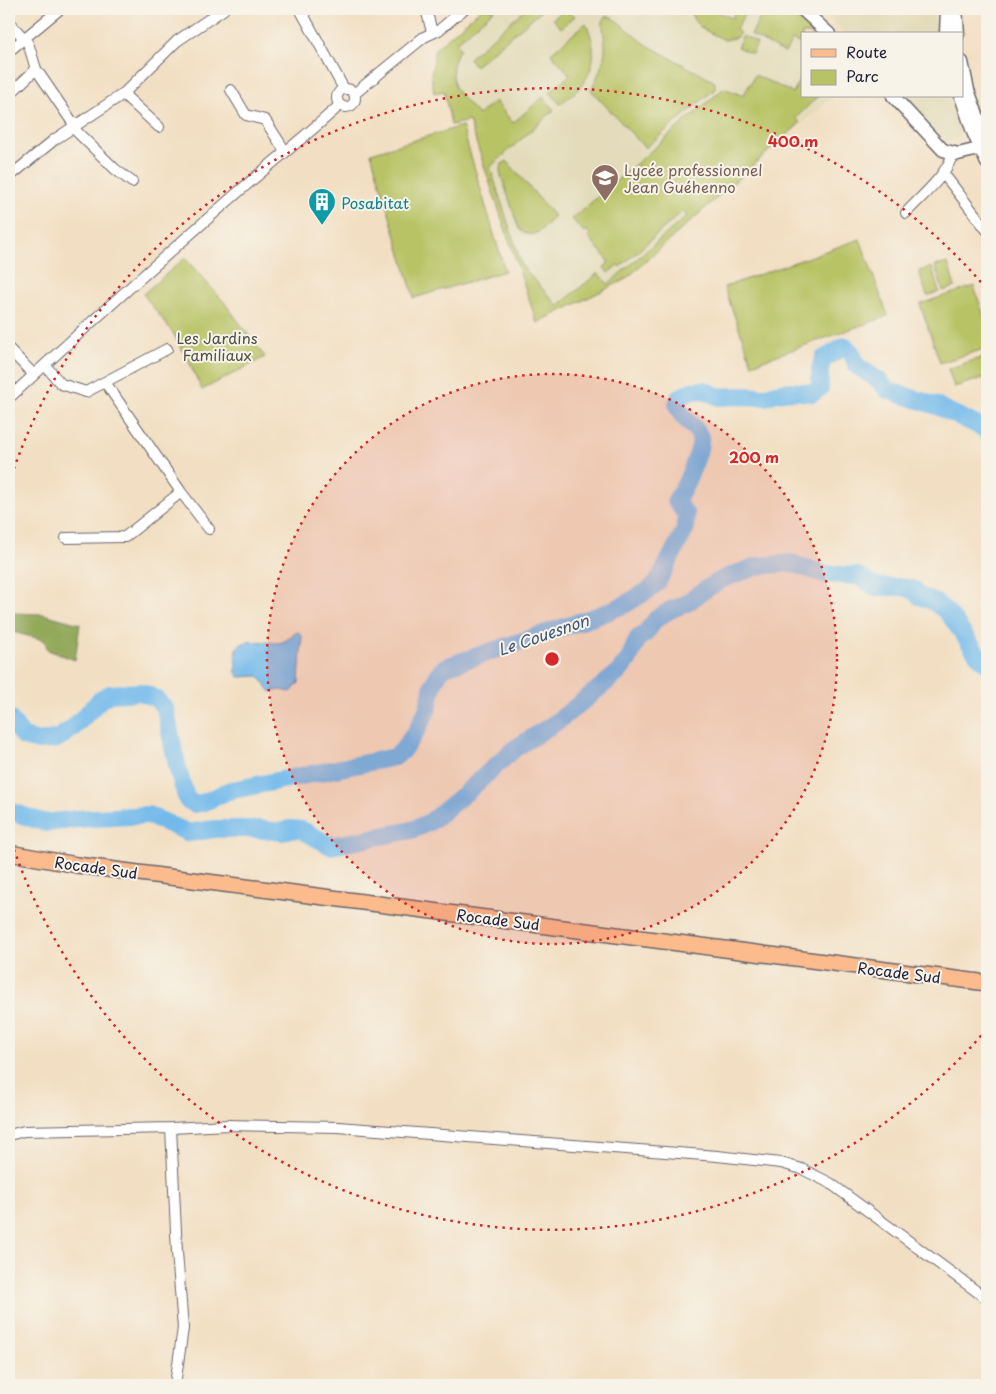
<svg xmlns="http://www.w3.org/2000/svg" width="996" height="1394" font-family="'Playpen Sans',sans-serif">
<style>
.built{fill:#e3dbba}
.green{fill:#b8c365;stroke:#6d7250}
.forest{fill:#92a95a;stroke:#5a664a}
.water{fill:#73baeb;stroke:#4a6e93}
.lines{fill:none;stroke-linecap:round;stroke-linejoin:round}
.river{stroke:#73baeb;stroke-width:18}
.minor-casing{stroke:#6b646b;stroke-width:12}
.tertiary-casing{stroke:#6b646b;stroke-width:15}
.primary-casing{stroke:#6b646b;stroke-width:18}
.minor{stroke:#fff;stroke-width:10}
.tertiary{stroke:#fff;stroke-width:12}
.primary{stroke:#fbbb8d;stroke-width:15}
.ring{fill:none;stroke:#d62828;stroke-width:2.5;stroke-dasharray:2.5 5}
.labels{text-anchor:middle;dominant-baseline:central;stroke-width:4;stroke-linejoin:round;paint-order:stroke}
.education-label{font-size:15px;fill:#785e54;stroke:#f7f3e8;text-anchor:start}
.culture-label{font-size:15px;fill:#0d838f;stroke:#f7f3e8;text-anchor:start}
.park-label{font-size:15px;fill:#4f5248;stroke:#f7f3e8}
.street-label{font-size:15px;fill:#22223b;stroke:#f7f3e8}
.water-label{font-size:16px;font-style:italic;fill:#3e5779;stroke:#f7f3e8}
.centre{fill:#d62828;stroke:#f7f3e8;stroke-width:2.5}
.ring-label{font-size:15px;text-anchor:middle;font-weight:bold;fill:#d62828;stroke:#f7f3e8;stroke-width:4;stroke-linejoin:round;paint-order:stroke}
</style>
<rect width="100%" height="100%" fill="#f7f3e8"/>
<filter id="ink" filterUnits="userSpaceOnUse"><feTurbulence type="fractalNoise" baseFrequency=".02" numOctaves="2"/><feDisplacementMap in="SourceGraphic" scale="10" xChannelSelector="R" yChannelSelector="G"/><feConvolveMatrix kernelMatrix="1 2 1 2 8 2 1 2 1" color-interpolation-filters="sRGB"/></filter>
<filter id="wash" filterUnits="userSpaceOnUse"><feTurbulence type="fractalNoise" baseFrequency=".0096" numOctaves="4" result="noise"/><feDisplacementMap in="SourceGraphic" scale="20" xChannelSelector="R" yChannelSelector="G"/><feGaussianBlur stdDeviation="1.12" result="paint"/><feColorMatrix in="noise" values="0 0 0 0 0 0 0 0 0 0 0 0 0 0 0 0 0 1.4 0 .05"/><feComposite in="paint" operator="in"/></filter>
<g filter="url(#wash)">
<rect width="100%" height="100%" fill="#f2dfc3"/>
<path class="built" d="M 481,9 L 713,9 L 733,18 L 734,9 L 783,9 L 802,34 L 802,96 L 834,96 L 626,279 L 537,323 L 469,121 L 451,125 L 441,43 Z
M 821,9 L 936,9 L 936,34 L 845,34 Z
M 904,96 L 951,96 L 959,128 L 959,137 L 948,143 L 940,138 Z"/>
<path class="green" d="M 481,9 L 495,9 L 456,43 L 460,49 C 453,58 450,76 455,87 C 460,97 471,106 478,115 L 495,101 L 513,123 L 543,97 L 554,110 L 490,167 L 522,266 L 558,306 L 598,273 L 608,284 L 687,216 L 683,211 L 620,267 L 618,265 L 608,273 L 604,267 L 608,264 L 608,260 L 588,237 L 590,234 L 586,230 L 584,232 L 572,219 L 724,88 L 743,96 L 755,75 L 793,93 L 802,74 L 802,96 L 818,96 L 796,118 L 800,123 L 626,279 L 537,323 L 469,121 L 451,125 L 444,91 L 434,93 L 431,75 L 434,60 L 434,50 Z
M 525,9 L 539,9 L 541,11 L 475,66 L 469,58 Z
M 565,9 L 568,9 L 575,16 L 561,28 L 553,19 Z
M 691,9 L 711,9 L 733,18 L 734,9 L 747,9 L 736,30 L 740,33 L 737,37 L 725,40 C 710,32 692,28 691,9 Z
M 765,9 L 787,9 L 813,34 L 802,34 L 802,45 L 792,40 L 785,53 L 751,35 Z
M 607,16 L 612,17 L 647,45 L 715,82 L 715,89 L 645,148 L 591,90 C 597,78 603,65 605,52 C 606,41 602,30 603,19 Z
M 586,23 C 596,46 597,65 581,86 C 576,93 567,98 560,104 L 550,92 L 570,75 L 551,53 Z
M 743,36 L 757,43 L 752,54 L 737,47 Z
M 462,126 L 505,271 L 414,298 L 371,153 Z
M 507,161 L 554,216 C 544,227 534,243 519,229 L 500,172 L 502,164 Z
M 860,239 L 888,316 L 752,364 L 724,287 Z
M 185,258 L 224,302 L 265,357 L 202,390 L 188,360 L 173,333 L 143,294 Z
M 948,263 L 955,287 L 943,291 L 935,266 Z
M 932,267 L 939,292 L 927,296 L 919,271 Z
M 974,286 L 987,326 L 987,348 L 940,363 L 920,304 Z
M 983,357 L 987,369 L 987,377 L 954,387 L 948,369 Z"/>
<path class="forest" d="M 9,613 L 43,614 L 80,624 L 75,660 L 48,650 L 44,640 L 9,631 Z"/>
<path class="water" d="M 299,632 L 302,635 L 299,683 L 291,692 L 280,690 L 271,692 L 259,676 L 239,677 L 236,672 L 236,649 C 244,637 266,643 278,643 C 288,642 290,634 299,632 Z"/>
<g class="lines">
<path class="river" d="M 9,718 L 23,737 L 39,741 L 57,739 L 72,729 L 101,699 L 110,694 L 140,692 L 155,698 L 165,708 L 178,770 L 187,800 L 195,804 L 205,802 L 228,791 L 395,757 L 402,751 L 417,730 L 428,708 L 433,685 L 439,673 L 445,667 L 597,616 L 624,605 L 649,590 L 657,583 L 685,530 L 686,515 L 676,500 C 684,489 703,449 700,437 C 697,428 687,422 682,415 C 680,412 678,408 677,404 L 679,398 L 691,391 L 704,390 L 719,397 L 738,396 L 765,397 L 776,393 L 790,391 L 813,393 L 820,388 L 820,369 L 823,359 L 845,346 L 852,353 L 857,366 L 880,381 L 887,390 L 937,406 L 985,429 L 987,433
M 9,811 L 46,823 L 77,819 L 148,815 L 189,833 L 214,829 L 257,829 L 282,832 L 290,829 L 302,830 L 331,846 L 412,830 L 430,822 L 469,790 L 514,749 L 558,721 L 618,673 L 629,659 L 638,638 L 645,634 L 656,619 L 670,610 L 687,603 L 703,591 L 723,579 L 758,566 L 791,563 L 824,574 L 858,576 L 876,587 L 902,587 L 914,590 L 919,596 L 934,602 L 946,611 L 954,621 L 978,655 L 987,663"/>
</g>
</g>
<g filter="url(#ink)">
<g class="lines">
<defs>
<path id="minor" d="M 300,9 L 344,89
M 426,9 L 432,32
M 9,22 L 28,43 L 36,69 L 75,126 L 54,140 L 9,177
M 9,51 L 60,9
M337 98a9 9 0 1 1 18 0a9 9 0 1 1-18 0Z
M 231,90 L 246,115 L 265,120 L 285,151
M 123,94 L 159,127
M 354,94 L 424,37 L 439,30 L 464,9
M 9,95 L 36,69
M 75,126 L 123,94 L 177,41 L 224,9
M 73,128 L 115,169 L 132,182
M 943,173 L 987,230
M 906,213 C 922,195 946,177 953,153
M 9,349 L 34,375
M 45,365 L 61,384 L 86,392 L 167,349
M 105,382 L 181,492 L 209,529
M 9,398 C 83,329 159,261 236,194 C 270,164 306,136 340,105
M 66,538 L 125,537 L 181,492
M 171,1128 L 177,1252 L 183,1328 L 175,1385
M 9,1135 L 24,1131 L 171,1128 L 227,1125 L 338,1127 L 717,1156 L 781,1163 L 802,1169 L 830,1183 L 987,1299"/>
<path id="tertiary" d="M 802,9 L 829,34
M 956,9 L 958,34
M 946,34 L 947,9
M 962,62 L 968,90 L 987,142
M 893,96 L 943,150 L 958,154 L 987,147
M 961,96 L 973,132 L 987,163"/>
<path id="primary" d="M 9,853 L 77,865 L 987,983"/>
</defs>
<use href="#minor" class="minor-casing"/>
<use href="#tertiary" class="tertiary-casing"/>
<use href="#primary" class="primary-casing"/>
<use href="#minor" class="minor"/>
<use href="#tertiary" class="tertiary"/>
<use href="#primary" class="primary"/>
</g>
</g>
<circle cx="552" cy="659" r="285" fill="#d62828" fill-opacity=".12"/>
<g class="ring">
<circle cx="552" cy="659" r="285"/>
<path d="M986 1030A571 571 0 0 1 9 835M9 483A571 571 0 0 1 986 288"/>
</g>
<defs>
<symbol id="school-pin" viewBox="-11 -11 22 30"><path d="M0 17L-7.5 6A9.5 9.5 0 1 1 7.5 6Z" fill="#8d6e63" stroke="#f7f3e8"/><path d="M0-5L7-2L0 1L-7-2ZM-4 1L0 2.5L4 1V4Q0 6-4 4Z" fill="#fff"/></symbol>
<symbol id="building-pin" viewBox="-11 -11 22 30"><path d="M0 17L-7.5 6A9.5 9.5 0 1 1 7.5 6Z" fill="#0f9aa8" stroke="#f7f3e8"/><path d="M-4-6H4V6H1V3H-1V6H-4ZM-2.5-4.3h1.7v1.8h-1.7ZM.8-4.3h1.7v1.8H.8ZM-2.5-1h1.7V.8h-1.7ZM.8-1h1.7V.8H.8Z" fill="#fff"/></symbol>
</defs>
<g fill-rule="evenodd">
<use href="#school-pin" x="589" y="162" width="32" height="43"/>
<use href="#building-pin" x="306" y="186" width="32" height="43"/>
</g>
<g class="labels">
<g class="education-label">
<text x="624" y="169">Lycée professionnel<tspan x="624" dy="17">Jean Guéhenno</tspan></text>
</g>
<g class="culture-label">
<text x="341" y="202">Posabitat</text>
</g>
<g class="park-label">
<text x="217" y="337">Les Jardins<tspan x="217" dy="17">Familiaux</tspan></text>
</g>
<g class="street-label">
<text transform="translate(96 867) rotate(8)">Rocade Sud</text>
<text transform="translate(498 919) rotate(7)">Rocade Sud</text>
<text transform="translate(899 972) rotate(7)">Rocade Sud</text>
</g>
<g class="water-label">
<text transform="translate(543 634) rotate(-19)">Le Couesnon</text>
</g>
</g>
<circle cx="552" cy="659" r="8" class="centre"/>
<g class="ring-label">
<text x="793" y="147">400 m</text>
<text x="754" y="463">200 m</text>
</g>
<rect width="996" height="1394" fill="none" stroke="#f7f3e8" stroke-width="30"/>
<rect x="801" y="32" width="162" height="65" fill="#f7f3e8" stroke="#a29fa3"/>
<rect x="811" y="49" width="25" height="8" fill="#fbbb8d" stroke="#a29fa3"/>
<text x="846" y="58" font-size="15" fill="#22223b">Route</text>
<rect x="811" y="70" width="25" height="15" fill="#b8c365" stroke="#a29fa3"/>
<text x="846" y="82" font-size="15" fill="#22223b">Parc</text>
</svg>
